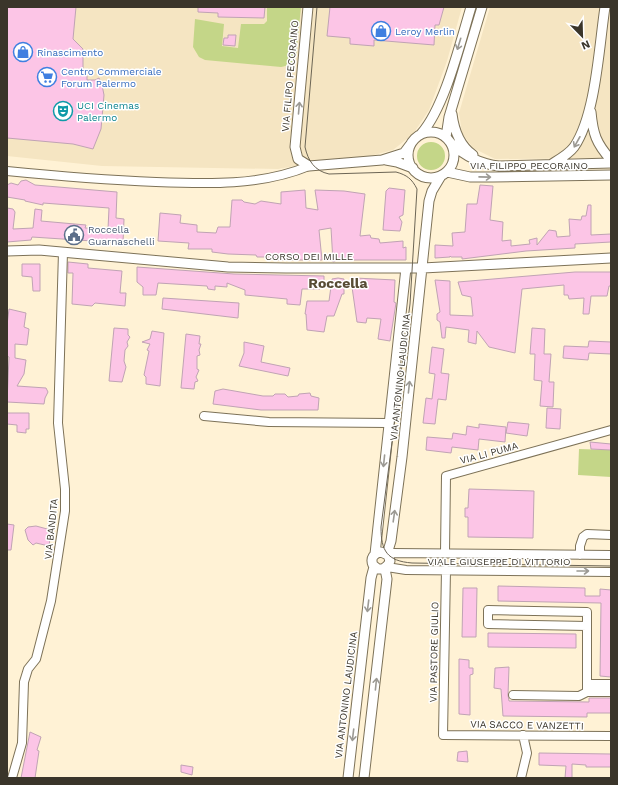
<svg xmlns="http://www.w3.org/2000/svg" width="618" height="785" font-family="'Work Sans',sans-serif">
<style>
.built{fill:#f5e5c2}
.green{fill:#c4d688}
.building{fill:#fcc5e6;stroke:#c0a3b4}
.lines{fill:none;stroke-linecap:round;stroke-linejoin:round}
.minor-casing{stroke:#7d7258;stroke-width:10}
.tertiary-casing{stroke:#7d7258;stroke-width:11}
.secondary-casing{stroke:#7d7258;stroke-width:13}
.minor{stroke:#fff;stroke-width:8}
.tertiary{stroke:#fff;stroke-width:9}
.secondary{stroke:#fff;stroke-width:11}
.tram{stroke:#6c6555;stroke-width:1}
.oneway{stroke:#9c9a94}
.labels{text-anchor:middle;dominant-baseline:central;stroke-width:3;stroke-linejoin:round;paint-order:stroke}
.shop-label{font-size:10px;fill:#366cbe;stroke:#fff;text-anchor:start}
.street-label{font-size:10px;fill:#3a352a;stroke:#fff}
.culture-label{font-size:10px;fill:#0d838f;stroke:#fff;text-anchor:start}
.service-label{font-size:10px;fill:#4e5e75;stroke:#fff;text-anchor:start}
.district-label{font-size:14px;font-weight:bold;fill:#574c34;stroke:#fff}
</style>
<rect width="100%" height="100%" fill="#fff2d5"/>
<path class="built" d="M 7,7 L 462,7 L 447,61 L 429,110 L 413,134 L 393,150 L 366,157 L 329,160 L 278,169 L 102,166 L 7,156 Z
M 490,7 L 611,7 L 611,158 L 495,159 L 473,148 L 462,133 L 459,113 Z"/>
<path class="green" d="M 267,7 L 301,7 L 296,57 C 293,63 288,66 281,67 L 205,60 L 199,57 L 193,47 L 195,19 L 224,24 L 222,46 L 238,48 L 241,24 L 264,24 L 267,21 Z
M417 156a14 14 0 1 1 28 0a14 14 0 1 1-28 0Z
M 579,449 L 611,450 L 611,477 L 578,475 Z"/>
<path class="building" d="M 7,7 L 76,7 L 73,39 L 83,49 L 83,75 L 87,76 L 87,80 L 95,80 L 99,78 L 102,85 L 104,95 L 101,129 L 93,149 L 73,144 L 7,138 Z
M 198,7 L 265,7 L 264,18 L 218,17 L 218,13 L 198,12 Z
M 330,7 L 444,7 L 439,25 L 435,25 L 434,45 L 374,40 L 374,46 L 350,44 L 350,38 L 327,36 Z
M 228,35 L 236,35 L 235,46 L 223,45 L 224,38 L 228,38 Z
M 26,180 L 35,185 L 117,192 L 116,218 L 124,219 L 123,243 L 32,237 L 31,240 L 7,242 L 7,208 L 13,209 L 15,212 L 13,229 L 33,228 L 35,209 L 42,210 L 41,221 L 86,225 L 85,228 L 108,229 L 109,208 L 43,203 L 43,205 L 25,201 L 25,200 L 7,197 L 7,185 L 11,183 L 18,185 L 21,181 Z
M 480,185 L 493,186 L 490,220 L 503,222 L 502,241 L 511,240 L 511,246 L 530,244 L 529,240 L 537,238 L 537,245 L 549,230 L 556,231 L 557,237 L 570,236 L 569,219 L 581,220 L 582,216 L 586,216 L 588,205 L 591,205 L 591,235 L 611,234 L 611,242 L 575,244 L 575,248 L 526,251 L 462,259 L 462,257 L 451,257 L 450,256 L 450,257 L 435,258 L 435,245 L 453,246 L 452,233 L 465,232 L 467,204 L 477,204 Z
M 389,188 L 405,190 L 403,215 L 399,217 L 402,222 L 400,231 L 383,230 L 386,191 Z
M 305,190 L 306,208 L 318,210 L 315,190 L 344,191 L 365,194 L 360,236 L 370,235 L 371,238 L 379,239 L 380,243 L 403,241 L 403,248 L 406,247 L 406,260 L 337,260 L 333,262 L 331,228 L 319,230 L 322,260 L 275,260 L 275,257 L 257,257 L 256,255 L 228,254 L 212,252 L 212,249 L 188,249 L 189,243 L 158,241 L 160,213 L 181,215 L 180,223 L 197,225 L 197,232 L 216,233 L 218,227 L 230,227 L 232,200 L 242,200 L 244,202 L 255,204 L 261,201 L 281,204 L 281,192 Z
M 68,262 L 88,264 L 88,268 L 122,271 L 120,293 L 126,293 L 125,306 L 95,303 L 92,306 L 72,304 L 73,273 L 68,273 Z
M 22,264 L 40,264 L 40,291 L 33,291 L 32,277 L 22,276 Z
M 137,267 L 234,274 L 324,276 L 324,282 L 320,289 L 302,289 L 300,305 L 287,304 L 287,299 L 245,295 L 245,290 L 227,283 L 227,287 L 215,286 L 215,290 L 208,289 L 207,286 L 158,283 L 156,295 L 143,295 L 143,287 L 137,282 Z
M 575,272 L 611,272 L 611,286 L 609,286 L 607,296 L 591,296 L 589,314 L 583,314 L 584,298 L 569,299 L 568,295 L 564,295 L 564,285 L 522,289 L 515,353 L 489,347 L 477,331 L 476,344 L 468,342 L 469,330 L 446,327 L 445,338 L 442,338 L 440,322 L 437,320 L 437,314 L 440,312 L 435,280 L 450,281 L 450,315 L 473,316 L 471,297 L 462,295 L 458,282 Z
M 338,278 L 344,279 L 344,294 L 342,294 L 334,316 L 327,316 L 324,332 L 307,330 L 306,314 L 305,314 L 307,301 L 329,301 L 332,279 Z
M 355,278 L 395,280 L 394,302 L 396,303 L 390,341 L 378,339 L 381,319 L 367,318 L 366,323 L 357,322 L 351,280 L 355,280 Z
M 163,298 L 239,303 L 238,318 L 162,309 Z
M 9,309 L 26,313 L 24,327 L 29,329 L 27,345 L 15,344 L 15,358 L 26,360 L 24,374 L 17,386 L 46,388 L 48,392 L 45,398 L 44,404 L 7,402 L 9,357 L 7,356 L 7,325 Z
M 114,328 L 128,329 L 128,335 L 130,337 L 127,342 L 128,346 L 125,350 L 124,361 L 126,367 L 122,382 L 109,381 Z
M 532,328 L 545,329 L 544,354 L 551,354 L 549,382 L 554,382 L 553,407 L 540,406 L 542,381 L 534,380 L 535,354 L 530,354 Z
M 152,331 L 164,333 L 160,386 L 146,384 L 146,377 L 144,375 L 149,351 L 147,350 L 150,344 L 142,342 L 150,339 Z
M 186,334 L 200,336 L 199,344 L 201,344 L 199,350 L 200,355 L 197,356 L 197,369 L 199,370 L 196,377 L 198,381 L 195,382 L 194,389 L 181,388 Z
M 589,341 L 611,342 L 611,354 L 589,353 L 588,360 L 563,358 L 564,346 L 588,347 Z
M 244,342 L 264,346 L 261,362 L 290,368 L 288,376 L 239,366 L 244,353 Z
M 432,347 L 444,349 L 441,373 L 449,374 L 446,400 L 438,399 L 435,424 L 423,423 L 426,398 L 432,399 L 435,374 L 429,373 Z
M 223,389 L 263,396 L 273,396 L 275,394 L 285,394 L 288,397 L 298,396 L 299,394 L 310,393 L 311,396 L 319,398 L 318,410 L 261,410 L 213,404 L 215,391 Z
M 547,408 L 561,409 L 560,429 L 546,428 Z
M 7,413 L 29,413 L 29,429 L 26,429 L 26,433 L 17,432 L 17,425 L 7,424 Z
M 508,422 L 529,424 L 527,436 L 506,433 Z
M 479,424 L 506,427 L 505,442 L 479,439 L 478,450 L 452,447 L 451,453 L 426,450 L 427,437 L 452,439 L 453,433 L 466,435 L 467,426 L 479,428 Z
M 590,442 L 611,444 L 611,450 L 591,449 Z
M 469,489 L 534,491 L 533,538 L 468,537 L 468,517 L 465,517 L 465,508 L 468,508 Z
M 7,524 L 14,525 L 11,550 L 7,550 Z
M 36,526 L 51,530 L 49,546 L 36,543 L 33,545 L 28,540 L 25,530 L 28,527 Z
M 498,586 L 585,588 L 585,596 L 600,596 L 600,589 L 611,590 L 611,677 L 600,676 L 601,603 L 498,601 Z
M 463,588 L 477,588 L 476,637 L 462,637 Z
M 488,633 L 576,634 L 576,648 L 488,647 Z
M 459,659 L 469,660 L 469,668 L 473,668 L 473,674 L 470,675 L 470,715 L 459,714 Z
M 509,667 L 508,695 L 509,701 L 589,702 L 589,698 L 611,698 L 611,713 L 587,713 L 587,717 L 503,716 L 501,689 L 494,688 L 495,668 Z
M 30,732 L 41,737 L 37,750 L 39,751 L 35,778 L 21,778 Z
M 467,751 L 468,762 L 457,761 L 458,752 Z
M 539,753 L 611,754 L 611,767 L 586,767 L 586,765 L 572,764 L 572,778 L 565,778 L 566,766 L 539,765 Z
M 181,765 L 193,767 L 192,775 L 181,772 Z"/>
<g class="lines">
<defs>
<path id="minor" d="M 7,171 C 57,176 106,180 156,182 C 207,184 261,186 309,166
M 204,416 L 269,422 L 388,423
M 445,553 L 446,476 L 611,430
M 388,555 L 392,553 L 611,555
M 580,555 L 580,546 L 583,537 L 587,534 L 611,535
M 387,567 L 406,570 L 611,572
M 446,570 L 443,735 L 611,736
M 488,610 L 587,612 L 587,626 L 488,624 Z
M 587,684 L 611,684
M 587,692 L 587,626
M 513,695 L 579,696 L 587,692 L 611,692
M 12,778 L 22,743 L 24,682 L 28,669 L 36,659 L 51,601 L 65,511 L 65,489 L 58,423 L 63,252
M 521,778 L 527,753 L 523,735"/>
<path id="tertiary" d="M 308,7 L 295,147 L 298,159 L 309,166 L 382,160 L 404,153 L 410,145
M 591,112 C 593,134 596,143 611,160
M 452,114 C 454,130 459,145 473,155
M408 155a23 23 0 1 1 46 0a23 23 0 1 1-46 0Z
M 421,134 C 445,107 460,43 471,7
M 446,137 L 449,117 L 482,7
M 452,144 C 466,157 480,164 499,166 L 611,163
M 386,160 L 397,162 L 413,168
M 550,165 C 558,160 568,155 574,147 C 596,115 599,46 605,7
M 447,172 L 470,177 L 493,177 L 611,175
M 7,251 L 39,250 L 228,267 L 286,268 L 423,268 L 611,258
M 375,554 L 406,268
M 387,554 L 391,541 L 402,457 L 429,201 L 432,191 L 441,176
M 348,778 L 371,578 L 374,567
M 364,778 L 387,579 L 385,569 L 378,569 L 373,565 C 370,558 374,553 381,552 L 388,555 L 390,561 L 387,567"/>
<path id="secondary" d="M 385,569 L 387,567"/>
</defs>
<use href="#minor" class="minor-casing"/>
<use href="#tertiary" class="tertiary-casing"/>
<use href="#secondary" class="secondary-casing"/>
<use href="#minor" class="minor"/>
<use href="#tertiary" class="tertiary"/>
<use href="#secondary" class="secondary"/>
<path class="tram" d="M 317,7 L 305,147 C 308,161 315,171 329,174 L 396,172 C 407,175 412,179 417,189 L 410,304 L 381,527 C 381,551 387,561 412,563 L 611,566"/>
</g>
<defs><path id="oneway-shaft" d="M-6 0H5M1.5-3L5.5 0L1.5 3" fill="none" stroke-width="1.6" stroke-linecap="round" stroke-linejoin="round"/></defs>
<g class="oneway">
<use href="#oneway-shaft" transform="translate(459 44) rotate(107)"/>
<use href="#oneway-shaft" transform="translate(299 108) rotate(-85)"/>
<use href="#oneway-shaft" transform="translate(577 142) rotate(119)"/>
<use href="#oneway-shaft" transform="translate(485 177) rotate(1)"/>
<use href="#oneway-shaft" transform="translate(409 387) rotate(-84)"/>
<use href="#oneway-shaft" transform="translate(384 461) rotate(96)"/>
<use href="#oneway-shaft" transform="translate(394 516) rotate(-82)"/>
<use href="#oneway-shaft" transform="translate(583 571)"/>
<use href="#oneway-shaft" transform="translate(368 606) rotate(97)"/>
<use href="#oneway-shaft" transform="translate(376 684) rotate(-84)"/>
<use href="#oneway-shaft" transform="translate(353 735) rotate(97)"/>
</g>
<defs>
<symbol id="shop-ring" viewBox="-11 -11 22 22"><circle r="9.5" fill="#fff" stroke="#3f7fe0" stroke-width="1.5"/><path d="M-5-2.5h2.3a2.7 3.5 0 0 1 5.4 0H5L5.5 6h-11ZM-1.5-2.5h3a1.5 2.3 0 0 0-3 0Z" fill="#3f7fe0"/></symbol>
<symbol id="supermarket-ring" viewBox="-11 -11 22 22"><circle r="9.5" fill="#fff" stroke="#3f7fe0" stroke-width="1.5"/><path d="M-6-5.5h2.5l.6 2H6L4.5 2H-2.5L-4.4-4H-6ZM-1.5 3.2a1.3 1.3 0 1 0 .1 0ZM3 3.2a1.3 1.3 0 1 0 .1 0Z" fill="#3f7fe0"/></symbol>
<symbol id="theatre-ring" viewBox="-11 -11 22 22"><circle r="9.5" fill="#fff" stroke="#0f9aa8" stroke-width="1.5"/><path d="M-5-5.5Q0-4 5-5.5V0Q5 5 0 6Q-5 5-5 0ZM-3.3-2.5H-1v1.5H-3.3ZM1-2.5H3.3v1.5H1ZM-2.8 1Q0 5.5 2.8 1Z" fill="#0f9aa8"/></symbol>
<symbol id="civic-ring" viewBox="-11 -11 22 22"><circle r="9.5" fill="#fff" stroke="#5c6f8a" stroke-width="1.5"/><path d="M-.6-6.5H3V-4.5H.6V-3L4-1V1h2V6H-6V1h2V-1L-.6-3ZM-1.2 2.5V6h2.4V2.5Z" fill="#5c6f8a"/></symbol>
</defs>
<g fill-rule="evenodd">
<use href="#shop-ring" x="370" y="20" width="22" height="22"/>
<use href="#shop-ring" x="12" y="41" width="22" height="22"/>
<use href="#supermarket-ring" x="36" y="66" width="22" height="22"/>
<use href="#theatre-ring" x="52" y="100" width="22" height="22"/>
<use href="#civic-ring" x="63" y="224" width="22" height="22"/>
</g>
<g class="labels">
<g class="shop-label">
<text x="395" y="31">Leroy Merlin</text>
<text x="37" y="52">Rinascimento</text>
<text x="61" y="71">Centro Commerciale<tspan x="61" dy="12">Forum Palermo</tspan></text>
</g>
<g class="street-label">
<text transform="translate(290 76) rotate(-85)">VIA FILIPO PECORAINO</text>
<text x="529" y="165">VIA FILIPPO PECORAINO</text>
<text x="309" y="256">CORSO DEI MILLE</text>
<text transform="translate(400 377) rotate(-84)">VIA ANTONINO LAUDICINA</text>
<text transform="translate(489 453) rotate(-15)">VIA LI PUMA</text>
<text transform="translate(51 529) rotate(-84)">VIA BANDITA</text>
<text x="499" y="561">VIALE GIUSEPPE DI VITTORIO</text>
<text transform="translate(434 652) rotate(-89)">VIA PASTORE GIULIO</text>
<text transform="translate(346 695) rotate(-83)">VIA ANTONINO LAUDICINA</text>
<text transform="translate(527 725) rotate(1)">VIA SACCO E VANZETTI</text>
</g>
<g class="culture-label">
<text x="77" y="105">UCI Cinemas<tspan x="77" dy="12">Palermo</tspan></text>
</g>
<g class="service-label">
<text x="88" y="229">Roccella<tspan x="88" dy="12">Guarnaschelli</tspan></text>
</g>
<g class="district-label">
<text x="338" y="283">Roccella</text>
</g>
</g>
<rect width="618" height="785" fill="none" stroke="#3a352a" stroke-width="16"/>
<g transform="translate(582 36) rotate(157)" stroke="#ffffff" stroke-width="3" paint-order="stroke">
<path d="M0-3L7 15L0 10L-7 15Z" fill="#3a352a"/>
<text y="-6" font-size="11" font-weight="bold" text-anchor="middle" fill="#3a352a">N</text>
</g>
</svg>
